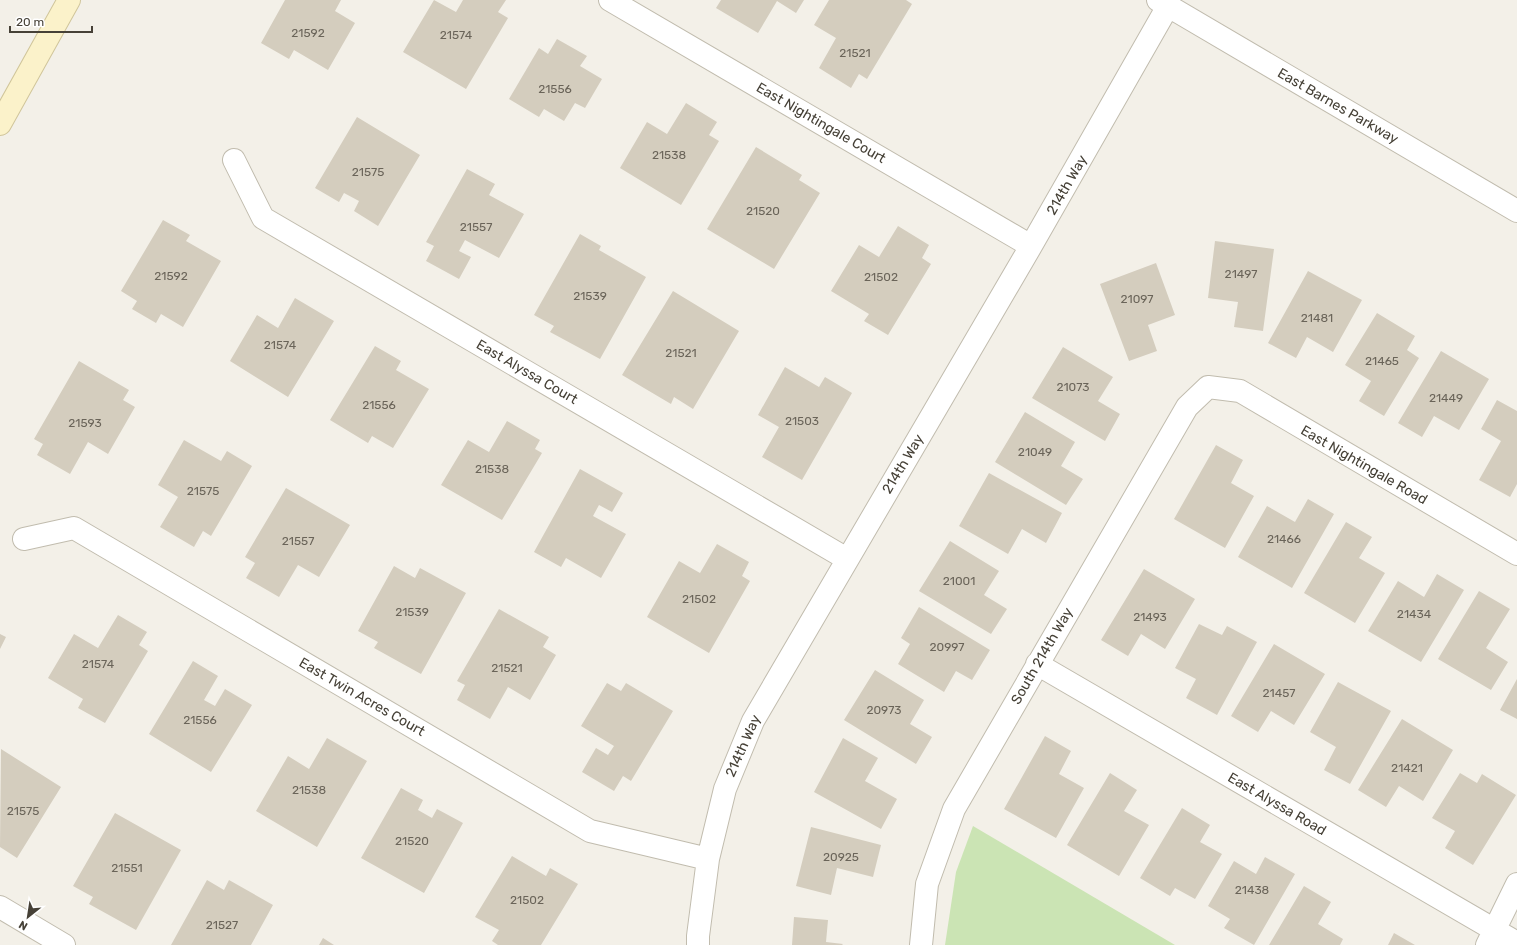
<svg xmlns="http://www.w3.org/2000/svg" width="1517" height="945" font-family="Rubik,sans-serif">
<style>
.green{fill:#cbe4b4}
.building{fill:#d4cdbe}
.lines{fill:none;stroke-linecap:round;stroke-linejoin:round}
.street-casing{stroke:#c1bcae;stroke-width:24}
.secondary-casing{stroke:#d0c59a;stroke-width:24}
.street{stroke:#fff;stroke-width:22}
.secondary{stroke:#fbf2ca;stroke-width:22}
.labels{text-anchor:middle;dominant-baseline:central;stroke-width:4;stroke-linejoin:round;paint-order:stroke}
.number-label{font-size:12px;fill:#6a6459}
.street-label{font-size:14px;fill:#464137;stroke:#fff}
</style>
<rect width="100%" height="100%" fill="#f3f0e8"/>
<path class="green" d="M 973,826 L 1175,945 L 945,945 L 956,872 Z"/>
<path class="building" d="M 285,0 L 341,0 L 335,11 L 355,23 L 328,70 L 294,50 L 289,59 L 261,43 Z
M 434,0 L 456,12 L 463,0 L 506,0 L 498,12 L 508,18 L 466,89 L 403,52 Z
M 721,0 L 804,0 L 796,13 L 777,1 L 758,33 L 716,8 Z
M 829,0 L 906,0 L 912,4 L 867,79 L 859,74 L 851,88 L 819,68 L 836,38 L 814,25 Z
M 557,39 L 587,56 L 580,66 L 602,79 L 585,108 L 575,103 L 564,121 L 544,109 L 539,117 L 509,99 L 539,48 L 548,54 Z
M 686,103 L 717,122 L 709,135 L 719,141 L 681,205 L 620,168 L 647,122 L 667,134 Z
M 357,117 L 420,155 L 378,226 L 354,211 L 359,201 L 344,193 L 339,202 L 315,188 Z
M 756,147 L 802,175 L 799,180 L 820,193 L 774,269 L 707,229 Z
M 467,169 L 495,184 L 489,195 L 524,214 L 499,258 L 465,240 L 459,251 L 471,257 L 459,279 L 426,261 L 434,246 L 426,242 Z
M 163,220 L 190,235 L 186,241 L 221,261 L 183,327 L 161,314 L 156,323 L 132,309 L 137,301 L 121,291 Z
M 898,226 L 929,245 L 922,258 L 931,264 L 888,335 L 864,321 L 869,314 L 831,291 L 859,245 L 879,257 Z
M 580,234 L 601,246 L 599,250 L 646,277 L 600,359 L 550,332 L 554,326 L 534,315 Z
M 1215,241 L 1274,249 L 1263,331 L 1234,327 L 1238,302 L 1208,298 Z
M 1156,263 L 1175,315 L 1148,325 L 1157,351 L 1129,361 L 1100,284 Z
M 1308,271 L 1362,300 L 1333,352 L 1307,337 L 1296,358 L 1268,343 Z
M 673,291 L 739,331 L 693,409 L 674,397 L 671,404 L 622,375 Z
M 295,298 L 334,321 L 288,397 L 230,361 L 257,315 L 278,328 Z
M 1377,313 L 1415,336 L 1407,350 L 1419,358 L 1384,416 L 1359,401 L 1371,381 L 1345,365 Z
M 375,346 L 401,361 L 396,370 L 429,389 L 393,448 L 372,436 L 368,443 L 330,420 Z
M 1063,347 L 1113,377 L 1098,401 L 1120,414 L 1105,441 L 1032,398 Z
M 1441,351 L 1489,379 L 1459,430 L 1434,416 L 1422,437 L 1398,423 Z
M 79,361 L 129,390 L 123,400 L 135,407 L 108,454 L 88,442 L 70,474 L 37,455 L 43,444 L 34,439 Z
M 785,367 L 819,387 L 825,377 L 852,393 L 802,480 L 762,457 L 779,427 L 758,415 Z
M 1497,400 L 1517,411 L 1517,484 L 1510,497 L 1479,480 L 1501,441 L 1481,429 Z
M 1025,412 L 1075,442 L 1061,466 L 1083,479 L 1066,505 L 995,462 Z
M 507,421 L 540,440 L 535,449 L 542,453 L 502,520 L 441,485 L 468,440 L 489,452 Z
M 184,440 L 221,461 L 227,451 L 252,466 L 211,536 L 203,531 L 194,547 L 160,527 L 178,497 L 158,485 Z
M 1216,445 L 1243,460 L 1231,483 L 1254,496 L 1225,548 L 1174,519 Z
M 580,469 L 623,493 L 612,512 L 599,505 L 593,516 L 626,534 L 601,578 L 566,558 L 561,567 L 534,552 Z
M 989,473 L 1062,513 L 1046,543 L 1022,529 L 1008,554 L 959,526 Z
M 286,488 L 350,525 L 319,577 L 298,565 L 279,597 L 246,578 L 255,563 L 245,557 Z
M 1308,499 L 1334,514 L 1292,588 L 1238,557 L 1267,506 L 1295,522 Z
M 1346,522 L 1372,537 L 1359,558 L 1385,573 L 1355,623 L 1304,593 Z
M 950,541 L 999,571 L 984,595 L 1007,609 L 991,634 L 919,591 Z
M 717,544 L 749,562 L 742,576 L 750,581 L 709,653 L 647,617 L 679,561 L 700,573 Z
M 394,566 L 415,578 L 420,568 L 466,593 L 421,674 L 374,648 L 378,642 L 358,631 Z
M 1144,569 L 1195,599 L 1165,649 L 1141,634 L 1128,656 L 1101,640 Z
M 1437,574 L 1464,590 L 1421,662 L 1368,631 L 1398,581 L 1424,597 Z
M 1479,591 L 1510,609 L 1486,648 L 1508,662 L 1491,690 L 1438,659 Z
M 919,607 L 990,650 L 972,680 L 956,671 L 944,692 L 898,664 L 910,644 L 901,638 Z
M 499,609 L 549,637 L 543,647 L 556,655 L 530,700 L 508,687 L 490,719 L 457,700 L 465,685 L 457,681 Z
M 118,615 L 147,632 L 139,645 L 148,651 L 105,723 L 78,708 L 83,699 L 48,678 L 74,634 L 98,648 Z
M 1199,624 L 1222,635 L 1227,626 L 1257,642 L 1217,715 L 1186,698 L 1196,679 L 1175,668 Z
M 0,634 L 6,637 L 0,649 Z
M 1274,644 L 1325,674 L 1294,725 L 1271,711 L 1258,732 L 1231,716 Z
M 193,661 L 218,676 L 204,700 L 215,706 L 225,689 L 252,705 L 211,772 L 149,734 Z
M 875,670 L 924,700 L 910,724 L 932,737 L 916,764 L 844,720 Z
M 1517,679 L 1517,719 L 1500,710 Z
M 1338,682 L 1391,711 L 1350,784 L 1324,770 L 1336,747 L 1310,732 Z
M 607,683 L 621,691 L 626,683 L 673,711 L 631,781 L 623,776 L 614,791 L 582,772 L 596,748 L 608,755 L 614,746 L 581,726 Z
M 1402,719 L 1453,750 L 1423,801 L 1399,786 L 1386,807 L 1358,790 Z
M 1045,736 L 1071,751 L 1059,774 L 1084,788 L 1056,838 L 1004,809 Z
M 327,738 L 367,761 L 317,847 L 256,811 L 288,756 L 309,769 Z
M 843,738 L 878,758 L 865,781 L 897,799 L 881,829 L 814,792 Z
M 1,749 L 61,787 L 17,858 L 0,847 Z
M 1110,773 L 1137,790 L 1124,811 L 1149,825 L 1119,876 L 1067,845 Z
M 1460,773 L 1477,783 L 1482,774 L 1516,795 L 1473,865 L 1445,848 L 1455,831 L 1432,818 Z
M 401,788 L 423,800 L 418,810 L 432,818 L 437,809 L 463,823 L 424,893 L 361,858 Z
M 1182,808 L 1210,825 L 1200,842 L 1222,854 L 1195,899 L 1175,888 L 1170,896 L 1140,878 Z
M 115,813 L 181,850 L 136,930 L 89,904 L 93,897 L 73,886 Z
M 811,827 L 881,845 L 873,877 L 837,868 L 831,895 L 796,886 Z
M 512,856 L 546,876 L 550,868 L 578,884 L 541,945 L 498,945 L 492,941 L 499,930 L 475,917 Z
M 1265,857 L 1295,874 L 1254,945 L 1224,928 L 1230,919 L 1208,906 L 1234,861 L 1256,874 Z
M 207,880 L 224,890 L 229,880 L 273,905 L 251,945 L 171,945 Z
M 1304,886 L 1331,902 L 1318,924 L 1343,939 L 1340,945 L 1269,945 Z
M 794,917 L 828,920 L 826,942 L 843,944 L 842,945 L 792,945 Z
M 1394,933 L 1415,945 L 1388,945 Z
M 323,938 L 334,945 L 319,945 Z"/>
<g class="lines">
<defs>
<path id="street" d="M 610,0 L 1031,246
M 1158,0 L 1517,211
M 234,160 L 263,218 L 847,559
M 24,539 L 74,528 L 590,831 L 708,859
M 1037,664 L 1517,943
M 0,907 L 64,945
M 698,945 L 698,936 L 708,859 L 725,789 L 753,721 L 1031,246 L 1168,6
M 921,945 L 927,884 L 954,809 L 1187,407 L 1208,387 L 1240,391 L 1517,554
M 1487,945 L 1517,884"/>
<path id="secondary" d="M 0,124 L 69,0"/>
</defs>
<use href="#street" class="street-casing"/>
<use href="#secondary" class="secondary-casing"/>
<use href="#street" class="street"/>
<use href="#secondary" class="secondary"/>
</g>
<g class="labels">
<g class="number-label">
<text x="308" y="33">21592</text>
<text x="456" y="35">21574</text>
<text x="855" y="53">21521</text>
<text x="555" y="89">21556</text>
<text x="669" y="155">21538</text>
<text x="368" y="172">21575</text>
<text x="763" y="211">21520</text>
<text x="476" y="227">21557</text>
<text x="1241" y="274">21497</text>
<text x="171" y="276">21592</text>
<text x="881" y="277">21502</text>
<text x="590" y="296">21539</text>
<text x="1137" y="299">21097</text>
<text x="1317" y="318">21481</text>
<text x="280" y="345">21574</text>
<text x="681" y="353">21521</text>
<text x="1382" y="361">21465</text>
<text x="1073" y="387">21073</text>
<text x="1446" y="398">21449</text>
<text x="379" y="405">21556</text>
<text x="802" y="421">21503</text>
<text x="85" y="423">21593</text>
<text x="1035" y="452">21049</text>
<text x="492" y="469">21538</text>
<text x="203" y="491">21575</text>
<text x="1284" y="539">21466</text>
<text x="298" y="541">21557</text>
<text x="959" y="581">21001</text>
<text x="699" y="599">21502</text>
<text x="412" y="612">21539</text>
<text x="1414" y="614">21434</text>
<text x="1150" y="617">21493</text>
<text x="947" y="647">20997</text>
<text x="98" y="664">21574</text>
<text x="507" y="668">21521</text>
<text x="1279" y="693">21457</text>
<text x="884" y="710">20973</text>
<text x="200" y="720">21556</text>
<text x="1407" y="768">21421</text>
<text x="309" y="790">21538</text>
<text x="23" y="811">21575</text>
<text x="412" y="841">21520</text>
<text x="841" y="857">20925</text>
<text x="127" y="868">21551</text>
<text x="1252" y="890">21438</text>
<text x="527" y="900">21502</text>
<text x="222" y="925">21527</text>
</g>
<g class="street-label">
<text transform="translate(1338 106) rotate(30)">East Barnes Parkway</text>
<text transform="translate(821 123) rotate(30)">East Nightingale Court</text>
<text transform="translate(1067 185) rotate(-60)">214th Way</text>
<text transform="translate(527 372) rotate(30)">East Alyssa Court</text>
<text transform="translate(903 464) rotate(-59)">214th Way</text>
<text transform="translate(1364 465) rotate(30)">East Nightingale Road</text>
<text transform="translate(1042 656) rotate(-60)">South 214th Way</text>
<text transform="translate(362 697) rotate(30)">East Twin Acres Court</text>
<text transform="translate(743 746) rotate(-66)">214th Way</text>
<text transform="translate(1277 804) rotate(30)">East Alyssa Road</text>
</g>
</g>
<g transform="translate(28 917) rotate(210)" stroke="#ffffff" stroke-width="3" paint-order="stroke">
<path d="M0-3L7 15L0 10L-7 15Z" fill="#464137"/>
<text y="-6" font-size="11" font-weight="bold" text-anchor="middle" fill="#464137">N</text>
</g>
<path d="M10 26v6h82v-6" fill="none" stroke="#464137" stroke-width="2"/>
<text x="16" y="26" font-size="12" fill="#464137" stroke="#ffffff" stroke-width="3" paint-order="stroke">20 m</text>
</svg>
